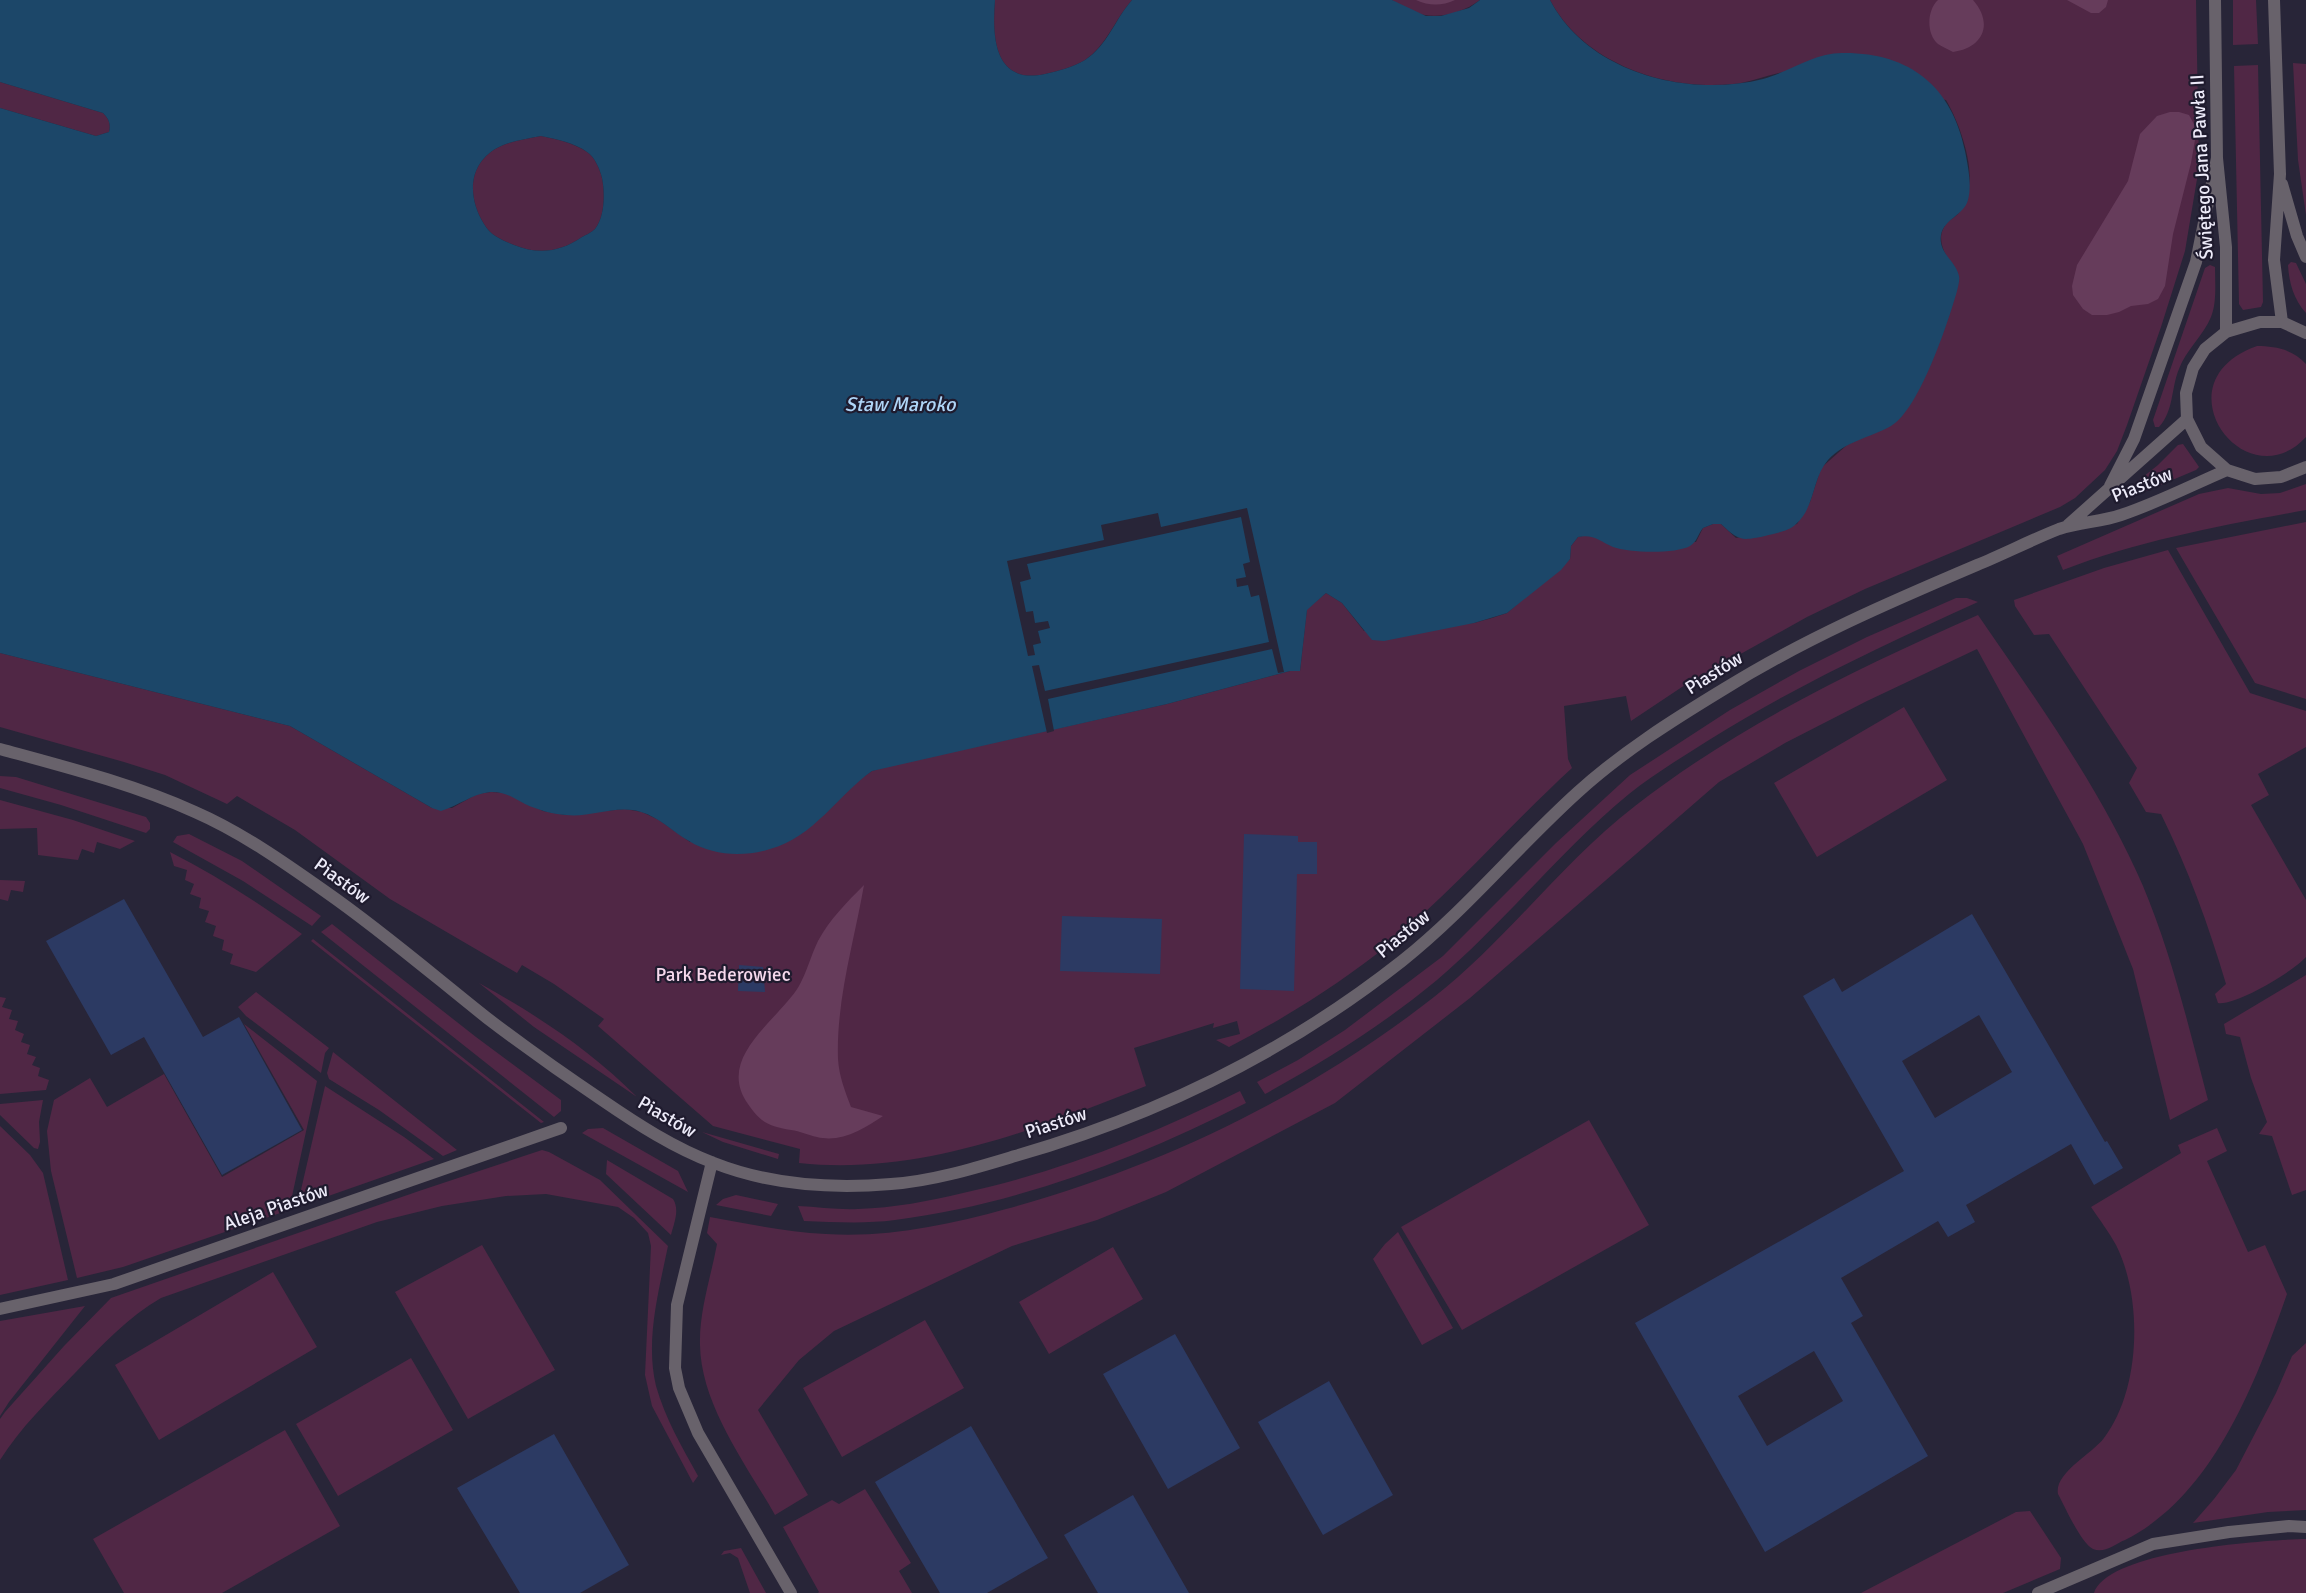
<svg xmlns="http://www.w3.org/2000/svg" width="2306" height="1593" font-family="Signika,sans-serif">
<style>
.green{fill:#502745}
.forest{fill:#663c5b}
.water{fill:#1c4769;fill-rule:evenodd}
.pier{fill:#282538}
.building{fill:#2c3a63;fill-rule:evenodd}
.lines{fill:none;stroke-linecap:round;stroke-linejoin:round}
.minor{stroke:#68626b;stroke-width:12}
.labels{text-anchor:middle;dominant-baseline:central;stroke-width:4.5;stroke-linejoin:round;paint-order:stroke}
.street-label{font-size:19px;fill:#edebf9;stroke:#1f1b2e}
.park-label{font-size:19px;fill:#f7d9ed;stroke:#1f1b2e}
.water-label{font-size:20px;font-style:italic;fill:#afd5f7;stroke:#1f1b2e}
</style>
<rect width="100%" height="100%" fill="#282538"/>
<path class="green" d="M 995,0 L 1132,0 C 1115,19 1107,45 1085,60 C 1073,67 1059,71 1045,74 C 994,85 992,37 995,0 Z
M 1392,0 L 1480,0 C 1454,19 1419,23 1392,0 Z
M 1550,0 L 2196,0 L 2199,167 L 2185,251 L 2161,327 L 2127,425 L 2117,451 L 2105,470 L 2075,498 L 2060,507 L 1865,589 L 1807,617 L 1685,685 L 1631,721 L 1626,696 L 1564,706 L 1568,759 L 1572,768 C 1510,825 1454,890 1389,944 C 1340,984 1285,1018 1229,1047 L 1216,1040 L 1240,1034 L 1237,1021 L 1213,1028 L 1214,1023 L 1134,1048 L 1146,1086 C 1037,1129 919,1176 799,1163 L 800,1149 L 713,1126 L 598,1026 L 604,1019 L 554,984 L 522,965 L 517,973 L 390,899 L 295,830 L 237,796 L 227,804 L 165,775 L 124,762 L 0,727 L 0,653 L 290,726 L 432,808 L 452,808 L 477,794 L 491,792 L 506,793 L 543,811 L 565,815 L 625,809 L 642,812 L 659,820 L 690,842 L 860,779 L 872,771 L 885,767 L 1167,704 L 1290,671 L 1300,671 L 1307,609 L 1326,593 L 1342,603 L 1364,631 L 1474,623 L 1492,618 L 1507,613 L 1570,559 L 1571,546 L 1578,537 L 1587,535 L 1696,542 L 1703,528 L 1713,524 L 1721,524 L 1736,538 L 1797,524 L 1810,502 L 1821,468 L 1847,445 L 1861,438 L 1954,266 C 1943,254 1934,235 1949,221 C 1951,219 1955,217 1958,214 C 1963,209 1968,193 1969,185 C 1973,161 1958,120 1946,100 C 1909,93 1871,87 1834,81 C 1818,78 1801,72 1785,72 C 1772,73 1749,83 1733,84 C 1666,91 1584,64 1550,0 Z
M 2233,0 L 2256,0 L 2258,44 L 2233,45 Z
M 2293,63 L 2306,64 L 2306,215 L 2298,160 Z
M 2258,65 L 2263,302 L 2261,307 L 2243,310 L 2239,304 L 2234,66 Z
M 0,82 L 103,113 C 109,119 111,124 109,132 L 96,136 L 0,108 Z
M 541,136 C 556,139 574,143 587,152 C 595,157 600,170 602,178 C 605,193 605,216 595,229 C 592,232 586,235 582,237 C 560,252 539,255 514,245 C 502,240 491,236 484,224 C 468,198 467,165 497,148 C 510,141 526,139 541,136 Z
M 2291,262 L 2296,263 L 2306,284 L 2306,313 C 2294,300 2289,283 2288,265 Z
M 2210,265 L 2215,267 C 2215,283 2217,302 2211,317 C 2203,336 2186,350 2179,369 C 2171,388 2174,411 2159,427 L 2155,427 L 2153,420 L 2205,268 Z
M 2257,346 C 2276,346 2294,350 2306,364 L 2306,437 C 2246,502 2156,382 2257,346 Z
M 2183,444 L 2197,464 L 2199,467 L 2196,470 L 2132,497 L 2129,495 L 2128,489 L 2158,465 L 2178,445 Z
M 2306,484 L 2306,510 C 2224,525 2141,540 2063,570 L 2057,556 L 2199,494 L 2228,488 L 2261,494 L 2280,493 Z
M 2306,522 L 2306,699 L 2255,683 L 2176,548 Z
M 2168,550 L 2250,693 L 2306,711 L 2306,747 L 2258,774 L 2269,795 L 2251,805 L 2306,900 L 2306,957 C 2294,971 2236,1006 2218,1003 L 2215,994 L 2226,984 C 2208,924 2189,871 2161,814 L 2146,812 L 2129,783 L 2137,768 L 2049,634 L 2034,635 L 2015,606 L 2014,600 L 2104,568 Z
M 1956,598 L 1967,598 L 1978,602 C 1886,644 1795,686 1709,740 C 1682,757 1654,774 1629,794 C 1560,851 1505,922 1437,980 C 1384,1024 1325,1061 1265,1094 L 1257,1082 L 1298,1060 L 1345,1030 L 1443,956 L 1556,843 L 1630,775 L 1730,710 L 1799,671 L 1867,637 Z
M 1978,615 C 2037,701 2101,789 2143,886 C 2172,955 2189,1028 2208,1100 L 2170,1120 L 2133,969 L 2083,844 L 1977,649 L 1867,701 L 1785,743 L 1719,782 L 1470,998 L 1335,1103 L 1166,1192 L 1097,1220 L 1012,1246 L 834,1331 L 799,1360 L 758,1410 L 808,1495 L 775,1515 C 746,1464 701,1405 700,1345 C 699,1311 711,1277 717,1244 L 707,1233 L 710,1217 C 749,1224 787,1232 826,1234 C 887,1238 948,1225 1006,1209 C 1160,1167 1308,1096 1434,997 C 1507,940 1562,862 1635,806 C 1739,725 1858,668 1978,615 Z
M 1904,707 L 1947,780 L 1817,857 L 1774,783 Z
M 0,776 L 16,777 L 146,817 L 150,823 L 150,829 L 146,833 L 61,805 L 0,788 Z
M 0,800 L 73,820 L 135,841 L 120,849 L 97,842 L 94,853 L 82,849 L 78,860 L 38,855 L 37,828 L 0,829 Z
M 189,834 L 242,861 L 321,916 L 312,926 L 243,881 L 173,842 L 177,836 Z
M 170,852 C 217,876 259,903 302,934 L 256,972 L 230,964 L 233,954 L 222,950 L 224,940 L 213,936 L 216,926 L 205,922 L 209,911 L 199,908 L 201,898 L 190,894 L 194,884 L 185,880 L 187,870 L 174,866 Z
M 0,880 L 25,881 L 23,892 L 11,890 L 8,901 L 0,899 Z
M 332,924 L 476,1037 L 561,1100 L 561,1111 L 554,1117 L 321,932 Z
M 313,939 L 544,1122 L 541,1123 L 311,941 Z
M 2306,975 L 2306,1190 L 2292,1195 L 2272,1136 L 2259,1134 L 2267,1122 L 2251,1078 L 2240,1037 L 2226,1034 L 2224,1024 Z
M 479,983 C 537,1015 590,1050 637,1097 L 534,1027 Z
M 256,992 L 329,1048 L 325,1053 L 321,1073 L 246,1016 L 238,1007 Z
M 0,997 L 6,998 L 2,1007 L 12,1010 L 9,1019 L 18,1021 L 15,1030 L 24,1034 L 21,1042 L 30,1045 L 27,1054 L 36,1057 L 32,1065 L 40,1068 L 38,1076 L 49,1080 L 46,1090 L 0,1094 Z
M 244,1024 L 317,1081 L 289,1210 L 123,1267 L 77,1278 L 51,1171 L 47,1131 L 54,1100 L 90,1078 L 107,1107 L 164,1074 L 222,1177 L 304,1130 Z
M 333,1052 L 457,1150 L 443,1156 L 379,1110 L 329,1079 L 327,1073 Z
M 325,1086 L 404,1137 L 434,1159 L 297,1207 Z
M 1240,1091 L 1246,1103 C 1136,1159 1018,1204 895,1220 C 865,1224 834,1222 804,1221 L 798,1206 C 818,1207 839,1210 858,1209 C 894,1208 929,1201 963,1193 C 1060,1172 1151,1135 1240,1091 Z
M 43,1100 L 39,1122 L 40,1142 L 38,1149 L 34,1148 L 0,1115 L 0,1104 Z
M 1589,1120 L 1649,1225 L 1462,1330 L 1401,1227 Z
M 0,1126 L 30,1155 L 43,1173 L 68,1280 L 0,1295 Z
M 603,1128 L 678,1171 L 688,1192 L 582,1133 L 588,1129 Z
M 2217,1128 L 2227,1151 L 2207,1161 L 2248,1252 L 2265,1245 L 2287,1294 C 2256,1382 2213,1496 2125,1540 C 2115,1544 2104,1554 2093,1549 C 2081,1543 2065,1507 2058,1494 C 2054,1473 2092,1454 2104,1438 C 2141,1390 2143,1298 2116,1245 C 2109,1232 2099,1219 2091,1207 L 2181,1153 L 2178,1145 Z
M 702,1132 L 779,1154 L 778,1159 L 723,1142 Z
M 542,1150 L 549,1152 L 600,1180 L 668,1246 C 659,1290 645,1340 656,1386 C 665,1418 682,1447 698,1476 L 693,1483 L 652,1406 L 645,1375 L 651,1246 L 648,1233 L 634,1218 L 618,1207 L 546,1194 L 506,1196 L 442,1206 L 377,1222 L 161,1298 C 128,1317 102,1345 75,1373 C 48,1401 21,1427 0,1460 L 0,1419 L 5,1412 L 64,1346 L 111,1298 L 419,1191 Z
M 607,1160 L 673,1199 C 680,1210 674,1223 671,1235 L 606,1174 Z
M 736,1195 L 778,1204 L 771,1216 L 716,1205 L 723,1199 Z
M 1398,1232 L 1453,1328 L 1422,1345 L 1373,1259 L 1385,1244 Z
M 482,1245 L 555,1370 L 468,1419 L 395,1292 Z
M 1113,1247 L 1143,1299 L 1049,1354 L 1019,1302 Z
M 273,1272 L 317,1347 L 159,1440 L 115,1365 Z
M 85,1306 L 9,1402 L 0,1416 L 0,1321 Z
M 925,1320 L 964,1388 L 842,1457 L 803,1388 Z
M 2306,1343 L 2306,1510 L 2268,1512 L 2193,1523 L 2214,1499 L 2236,1470 L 2276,1393 L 2292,1356 Z
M 411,1358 L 453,1430 L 338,1496 L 296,1424 Z
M 285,1430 L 340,1526 L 222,1593 L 124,1593 L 93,1539 Z
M 865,1489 L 911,1563 L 899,1571 L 912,1593 L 818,1593 L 819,1592 L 783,1527 L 832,1500 L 839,1504 Z
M 2030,1511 L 2061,1558 L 2060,1569 L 2003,1593 L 1861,1593 L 2016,1512 Z
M 2306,1539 L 2306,1593 L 2094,1593 C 2108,1550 2266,1540 2306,1539 Z
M 741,1548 L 766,1593 L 750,1593 L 738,1558 L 730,1553 L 721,1555 L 724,1551 Z"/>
<path class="forest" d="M 1416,0 L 1455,0 C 1442,6 1429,6 1416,0 Z
M 1938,0 L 1973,0 C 1994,24 1983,48 1953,52 C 1948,49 1942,47 1938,44 C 1926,34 1927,10 1938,0 Z
M 2067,0 L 2108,0 L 2106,7 L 2099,13 L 2091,13 Z
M 2170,112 L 2179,112 L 2189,115 L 2194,124 L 2196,134 L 2191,163 L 2173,234 L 2165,286 L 2158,299 L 2148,304 L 2131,306 L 2119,312 L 2107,315 L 2092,315 L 2083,309 L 2073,295 L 2072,286 L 2077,265 L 2128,181 L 2140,134 L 2157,116 Z
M 864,885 C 854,942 836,1001 838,1059 C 839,1076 845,1091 851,1107 L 883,1116 C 864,1129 841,1143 817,1137 C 808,1135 800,1131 791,1130 C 769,1126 761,1123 748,1104 C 715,1057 778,1021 799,986 C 807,972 811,955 818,941 C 830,919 847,902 864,885 Z"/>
<path class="water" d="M 0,0 L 995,0 C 992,37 994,85 1045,74 C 1059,71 1073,67 1085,60 C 1108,45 1115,19 1132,0 L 1392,0 L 1426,16 L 1441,16 L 1469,8 L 1480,0 L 1550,0 C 1588,73 1688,98 1763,79 C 1789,72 1814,53 1842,53 C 1909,52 1952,86 1965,151 C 1968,166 1972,185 1968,200 C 1964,215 1944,219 1941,235 C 1938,253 1956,261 1959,276 C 1960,280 1958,287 1957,291 C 1948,323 1919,410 1891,426 C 1869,438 1846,441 1828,460 C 1812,478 1815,508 1796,524 C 1788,532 1775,533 1765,536 C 1741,541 1739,541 1721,524 L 1713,524 L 1703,528 C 1698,534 1697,542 1690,546 C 1676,554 1629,553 1613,547 C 1599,541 1594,534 1578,537 L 1571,546 L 1570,559 L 1561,570 L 1507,613 L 1474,623 L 1384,641 L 1372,640 L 1342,603 L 1326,593 L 1307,610 L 1300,671 L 1290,671 L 1167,704 L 872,771 C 837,796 814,837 770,849 C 744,857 713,856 689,841 C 673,832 659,817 641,812 C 616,804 591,818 566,815 C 552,814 538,810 525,804 C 513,798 505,791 490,792 C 472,794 458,806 441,811 L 432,808 L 290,726 L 0,653 L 0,108 L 96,136 L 109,132 C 111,124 109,119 103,113 L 0,82 ZM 541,136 C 556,139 575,143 587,152 C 595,157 600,170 602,178 C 605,193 605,216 595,229 C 592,232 586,235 582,237 C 560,252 539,255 514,245 C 502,240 491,236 484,224 C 468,198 467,165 497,148 C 510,141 526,139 541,136 Z"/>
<path class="pier" d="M 1247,508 L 1284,672 L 1278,673 L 1272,649 L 1048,699 L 1054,731 L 1047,733 L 1032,666 L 1039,665 L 1045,691 L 1269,642 L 1259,595 L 1251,597 L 1248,585 L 1237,587 L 1236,579 L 1246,577 L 1243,564 L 1250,562 L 1241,517 L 1027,564 L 1031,579 L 1020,582 L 1026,612 L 1033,611 L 1035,623 L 1048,621 L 1050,628 L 1038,631 L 1041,643 L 1033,645 L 1035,655 L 1028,656 L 1007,561 L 1104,540 L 1101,525 L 1158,513 L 1161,527 Z"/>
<path class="building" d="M 1244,834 L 1298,836 L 1298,842 L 1317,842 L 1317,874 L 1297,874 L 1294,991 L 1240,989 Z
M 124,899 L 203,1037 L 239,1017 L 302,1130 L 222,1175 L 144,1037 L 111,1055 L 46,941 Z
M 1972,914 L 2105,1142 L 2107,1141 L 2123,1168 L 2094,1185 L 2071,1144 L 1966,1205 L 1975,1222 L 1948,1237 L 1938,1221 L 1841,1278 L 1863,1316 L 1851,1323 L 1928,1456 L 1765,1552 L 1635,1323 L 1904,1171 L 1803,996 L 1834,978 L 1842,992 ZM 1979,1015 L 2012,1072 L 1935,1118 L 1902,1061 ZM 1814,1351 L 1843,1401 L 1767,1446 L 1738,1396 Z
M 1062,916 L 1162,919 L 1160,974 L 1060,971 Z
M 739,965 L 763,967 L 765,992 L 738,991 Z
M 1175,1334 L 1240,1448 L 1168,1489 L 1103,1374 Z
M 1329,1381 L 1393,1495 L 1323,1535 L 1258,1422 Z
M 971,1426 L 1048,1558 L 987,1593 L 940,1593 L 875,1482 Z
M 554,1434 L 629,1565 L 580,1593 L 520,1593 L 457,1488 Z
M 1133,1495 L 1189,1593 L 1098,1593 L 1064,1535 Z"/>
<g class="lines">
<path class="minor" d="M 2215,0 L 2217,158 L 2226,247 L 2226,332
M 2274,0 L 2280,174 L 2274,260 L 2282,322
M 2282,184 L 2297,236 L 2306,257
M 2306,333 L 2282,322 L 2260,322 L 2226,332 L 2205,349 L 2193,368 L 2186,393 L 2187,419 L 2201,447 L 2227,470 L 2255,479 L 2281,477 L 2306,467
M 2110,486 L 2134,439 L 2196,262 L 2217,158
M 2068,525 L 2187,419
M 0,749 C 66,767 133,784 195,812 C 241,832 285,863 326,892 C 382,931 434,976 487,1018 C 525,1047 563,1074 602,1100 C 637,1124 674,1148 714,1163 C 770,1185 831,1189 891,1184 C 933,1181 975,1168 1015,1156 C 1155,1116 1288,1051 1402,961 C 1466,910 1517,847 1578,792 C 1622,752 1673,720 1724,689 C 1804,639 1890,602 1977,565 C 2004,554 2031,540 2059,529 C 2079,522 2101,522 2121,515 C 2157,503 2192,485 2227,470
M 712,1162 L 677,1305 L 675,1368 L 679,1388 L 698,1433 L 791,1593
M 0,1309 L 114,1284 L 561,1128
M 2038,1593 L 2153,1544 L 2229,1532 L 2289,1526 L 2306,1527"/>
</g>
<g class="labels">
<g class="street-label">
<text transform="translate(2202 167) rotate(-93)">Świętego Jana Pawła II</text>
<text transform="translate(2142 485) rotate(-22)">Piastów</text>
<text transform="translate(1714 673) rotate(-32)">Piastów</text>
<text transform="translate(342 881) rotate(36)">Piastów</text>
<text transform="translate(1403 934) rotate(-40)">Piastów</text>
<text transform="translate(667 1117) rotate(30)">Piastów</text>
<text transform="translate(1056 1123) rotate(-18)">Piastów</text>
<text transform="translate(276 1207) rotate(-19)">Aleja Piastów</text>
</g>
<g class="park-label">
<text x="723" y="975">Park Bederowiec</text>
</g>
<g class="water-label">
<text x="900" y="404">Staw Maroko</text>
</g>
</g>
</svg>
